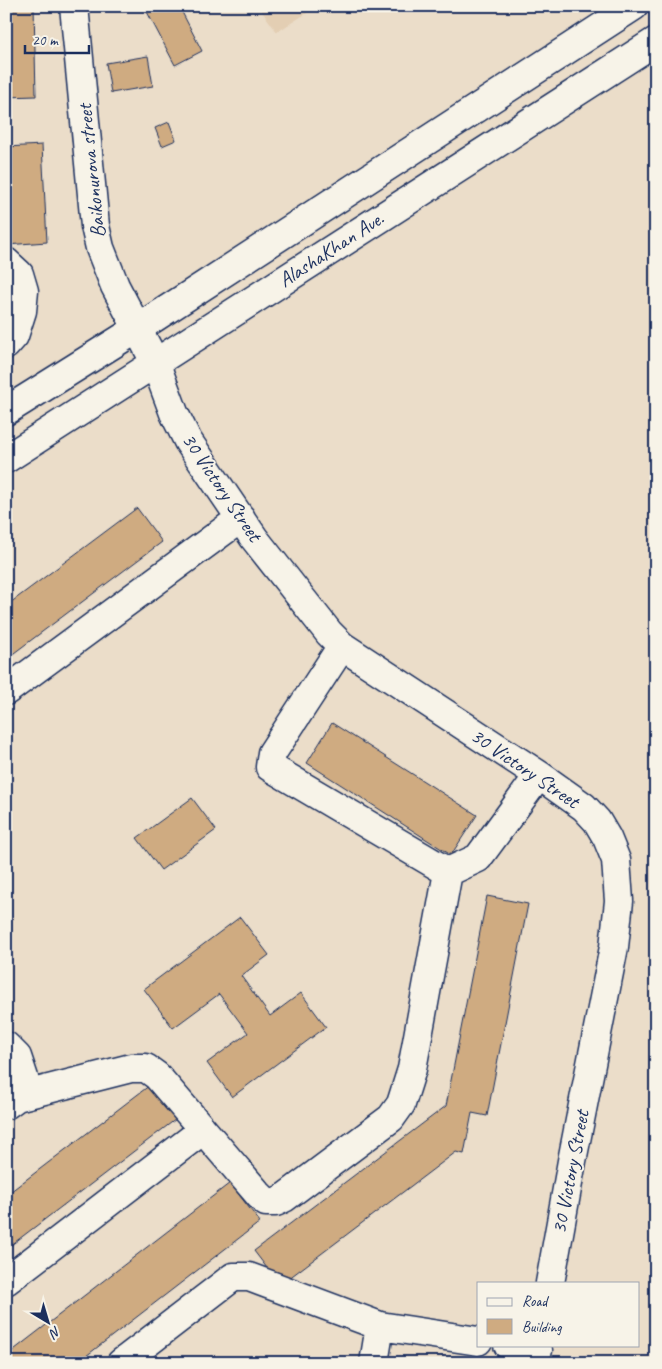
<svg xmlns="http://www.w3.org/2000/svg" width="662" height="1369" font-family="Caveat,sans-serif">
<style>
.built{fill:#e3ceb3}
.building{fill:#cfab81;stroke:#1b2f5e}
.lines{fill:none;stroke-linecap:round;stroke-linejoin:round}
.minor-casing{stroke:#1b2f5e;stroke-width:31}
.major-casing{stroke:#1b2f5e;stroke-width:31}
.minor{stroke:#f7f3e8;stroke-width:28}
.major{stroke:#f7f3e8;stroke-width:28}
.labels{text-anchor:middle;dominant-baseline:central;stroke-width:4;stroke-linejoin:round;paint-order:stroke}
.street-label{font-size:21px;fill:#1b2f5e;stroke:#f7f3e8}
</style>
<rect width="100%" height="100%" fill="#ebddc9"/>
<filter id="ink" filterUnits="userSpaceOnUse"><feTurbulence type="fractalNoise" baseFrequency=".02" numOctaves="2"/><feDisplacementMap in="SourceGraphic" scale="10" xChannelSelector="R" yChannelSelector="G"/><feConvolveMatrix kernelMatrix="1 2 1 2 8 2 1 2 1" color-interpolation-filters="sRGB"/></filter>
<g filter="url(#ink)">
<path class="built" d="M 258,6 L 318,6 L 277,32 Z"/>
<path class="building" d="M 6,6 L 34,6 L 36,96 L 6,97 Z
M 144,6 L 192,6 L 182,12 L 202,51 L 175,65 Z
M 148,56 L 153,86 L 111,93 L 106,63 Z
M 169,122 L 176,140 L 162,146 L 155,128 Z
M 42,145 L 47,242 L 6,245 L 6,147 Z
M 137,508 L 162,542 L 6,659 L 6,606 Z
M 332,723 L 477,815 L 451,855 L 307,763 Z
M 192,798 L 216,830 L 161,870 L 137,838 Z
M 487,896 L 528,904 L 487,1116 L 472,1113 L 464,1154 L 456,1152 L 280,1285 L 254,1251 L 446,1106 Z
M 240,917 L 269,955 L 241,976 L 270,1016 L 301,993 L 326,1027 L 232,1097 L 207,1063 L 248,1033 L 219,994 L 173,1028 L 144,989 Z
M 154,1082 L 180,1116 L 6,1249 L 6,1195 Z
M 230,1183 L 260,1222 L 77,1363 L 6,1363 L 6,1356 Z
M 391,1357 L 431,1363 L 391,1363 Z"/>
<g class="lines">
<defs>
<path id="minor" d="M 74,6 L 95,226 L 100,248 L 115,286 L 155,362 L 174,413 L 188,441 L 254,538 L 329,633 L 342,646 L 539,775 L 584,807 L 597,821 L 607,838 L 616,860 L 619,901 L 614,947 L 572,1161 L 550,1283
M 6,262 L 19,274 L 24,291 L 22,311 L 14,336 L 6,345
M 342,646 L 272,753 L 270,767 L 448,872 L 478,858 L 539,775
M 6,691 L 241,518
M 6,1046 L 17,1057 L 24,1078 L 17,1097
M 6,1105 L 17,1097 L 131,1068 L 146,1068 L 157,1076 L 259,1195 L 266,1202 L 276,1202 L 284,1198 L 391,1118 L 401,1104 L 412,1069 L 448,872
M 6,1281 L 203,1130
M 508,1345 L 538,1350
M 121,1363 L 233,1277 L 249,1277 L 380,1326
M 374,1363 L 380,1326 L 478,1341"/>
<path id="major" d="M 6,411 L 137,329 L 634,6
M 6,459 L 656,41"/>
</defs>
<use href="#minor" class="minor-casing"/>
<use href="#major" class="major-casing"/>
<use href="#minor" class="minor"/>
<use href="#major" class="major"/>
</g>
</g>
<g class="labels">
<g class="street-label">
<text transform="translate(91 171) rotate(-96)">Baikonurova street</text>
<text transform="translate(331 249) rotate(-33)">AlashaKhan Ave.</text>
<text transform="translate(222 487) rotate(56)">30 Victory Street</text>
<text transform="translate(525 768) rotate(34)">30 Victory Street</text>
<text transform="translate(570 1172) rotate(-79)">30 Victory Street</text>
</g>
</g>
<rect width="662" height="1369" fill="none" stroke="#f7f3e8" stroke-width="25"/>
<rect x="12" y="12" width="637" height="1344" fill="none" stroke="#1b2f5e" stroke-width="2" filter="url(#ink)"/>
<rect x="477" y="1282" width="162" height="65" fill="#f7f3e8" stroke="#9fa5b1"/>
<rect x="487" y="1298" width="25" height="8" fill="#f7f3e8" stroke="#9fa5b1"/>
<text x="522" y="1306" font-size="15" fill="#1b2f5e">Road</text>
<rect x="487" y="1319" width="25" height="15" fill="#cfab81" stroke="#9fa5b1"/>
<text x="522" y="1332" font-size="15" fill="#1b2f5e">Building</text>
<g transform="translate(48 1322) rotate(142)" stroke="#f7f3e8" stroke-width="4" paint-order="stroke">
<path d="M0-4L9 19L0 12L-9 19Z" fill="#1b2f5e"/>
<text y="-8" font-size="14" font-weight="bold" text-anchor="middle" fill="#1b2f5e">N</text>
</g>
<path d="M25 45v8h64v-8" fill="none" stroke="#1b2f5e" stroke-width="2.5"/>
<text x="32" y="45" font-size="15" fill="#1b2f5e" stroke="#f7f3e8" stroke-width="4" paint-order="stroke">20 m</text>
</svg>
